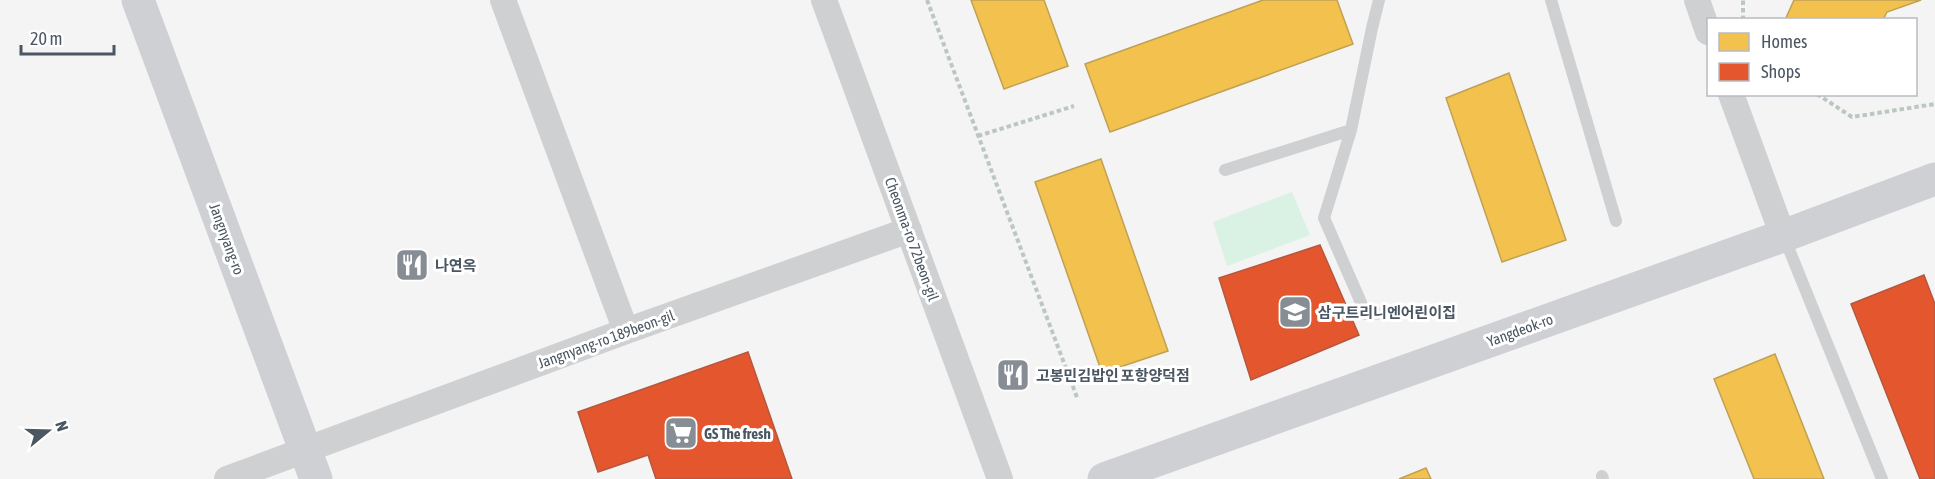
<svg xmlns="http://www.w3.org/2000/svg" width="1935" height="479" font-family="'Asap Condensed','Noto Sans KR',sans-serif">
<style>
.green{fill:#d9f2e3}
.homes{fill:#f2c14e;stroke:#c0a154;stroke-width:1.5}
.shops{fill:#e4572e;stroke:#b6573d;stroke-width:1.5}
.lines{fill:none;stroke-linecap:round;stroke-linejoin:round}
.path{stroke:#bcc7c4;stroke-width:4;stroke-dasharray:4.5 3;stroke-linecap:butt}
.lane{stroke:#ced0d2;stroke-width:12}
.street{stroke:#ced0d2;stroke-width:26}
.secondary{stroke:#ced0d4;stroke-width:33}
.labels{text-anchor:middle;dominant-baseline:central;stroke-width:6;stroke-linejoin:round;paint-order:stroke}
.street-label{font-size:15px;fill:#4a5661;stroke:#fff}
.poi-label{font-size:15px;font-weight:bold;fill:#4a5661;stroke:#fff;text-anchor:start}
</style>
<rect width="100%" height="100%" fill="#f4f4f4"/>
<path class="green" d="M 1292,192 L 1310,235 L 1227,266 L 1213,222 Z"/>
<path class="homes" d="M 971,0 L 1044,0 L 1068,66 L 1004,89 Z
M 1263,0 L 1337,0 L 1353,44 L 1110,132 L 1085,64 Z
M 1794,0 L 1921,0 L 1887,12 L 1883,20 L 1785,20 Z
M 1509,73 L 1566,240 L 1502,262 L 1446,98 Z
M 1101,159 L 1168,351 L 1102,373 L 1035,182 Z
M 1775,354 L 1824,479 L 1754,479 L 1714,379 Z
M 1426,468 L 1431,479 L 1399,479 Z"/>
<path class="shops" d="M 1320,245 L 1359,335 L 1251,380 L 1219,278 Z
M 1924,275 L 1935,304 L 1935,479 L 1920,479 L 1851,304 Z
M 748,352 L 792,479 L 656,479 L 648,455 L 598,472 L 578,412 Z"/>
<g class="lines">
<path class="path" d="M 927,0 L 1078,400
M 1743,20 L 1743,0
M 1773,94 L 1808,94
M 1817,94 L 1852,117 L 1935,104
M 978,136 L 1074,106"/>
<path class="lane" d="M 1551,0 L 1616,221
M 1351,130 L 1324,218 L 1366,314 L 1398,313
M 1225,170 L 1351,130 L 1372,28 L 1379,0
M 1784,237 L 1882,479
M 1602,476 L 1603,479"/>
<path class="street" d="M 503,0 L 626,331
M 824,0 L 1000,479
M 1697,0 L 1708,32
M 1731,94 L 1783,236
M 227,479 L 626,331 L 909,230"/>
<path class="secondary" d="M 138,0 L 316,479
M 1104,479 L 1783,236 L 1935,179"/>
</g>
<defs>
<symbol id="restaurant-square" viewBox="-11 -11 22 22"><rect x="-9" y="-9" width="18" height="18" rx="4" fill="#868d94" stroke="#fff"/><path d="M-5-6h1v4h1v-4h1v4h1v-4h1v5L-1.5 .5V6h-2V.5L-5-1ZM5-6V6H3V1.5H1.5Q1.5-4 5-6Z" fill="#fff"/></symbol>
<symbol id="school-square" viewBox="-11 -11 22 22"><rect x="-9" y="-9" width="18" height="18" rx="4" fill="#868d94" stroke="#fff"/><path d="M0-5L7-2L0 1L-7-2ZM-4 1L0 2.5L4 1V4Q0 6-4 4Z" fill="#fff"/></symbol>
<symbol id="supermarket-square" viewBox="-11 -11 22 22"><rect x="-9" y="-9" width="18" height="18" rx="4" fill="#868d94" stroke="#fff"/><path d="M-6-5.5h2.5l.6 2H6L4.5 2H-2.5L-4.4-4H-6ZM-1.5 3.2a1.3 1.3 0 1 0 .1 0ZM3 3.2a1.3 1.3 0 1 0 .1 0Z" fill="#fff"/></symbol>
</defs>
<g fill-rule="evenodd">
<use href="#restaurant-square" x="393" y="246" width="38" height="38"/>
<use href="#school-square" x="1276" y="293" width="38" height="38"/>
<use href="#restaurant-square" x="994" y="356" width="38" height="38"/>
<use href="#supermarket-square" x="662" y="414" width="38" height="38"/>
</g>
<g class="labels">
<g class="street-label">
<text transform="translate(227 239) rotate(70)">Jangnyang-ro</text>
<text transform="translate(912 239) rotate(70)">Cheonma-ro 72beon-gil</text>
<text transform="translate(1520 330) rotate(-20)">Yangdeok-ro</text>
<text transform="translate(606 339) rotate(-20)">Jangnyang-ro 189beon-gil</text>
</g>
<g class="poi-label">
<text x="435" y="265">나연옥</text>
<text x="1318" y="312">삼구트리니엔어린이집</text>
<text x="1036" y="375">고봉민김밥인 포항양덕점</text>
<text x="704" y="433">GS The fresh</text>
</g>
</g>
<rect x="1707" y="18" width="210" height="78" fill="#ffffff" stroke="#b7bbc0" stroke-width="1.5"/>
<rect x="1719" y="33" width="30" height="18" fill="#f2c14e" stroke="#b7bbc0" stroke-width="1.5"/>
<text x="1761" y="48" font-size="18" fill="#4a5661">Homes</text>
<rect x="1719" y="63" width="30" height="18" fill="#e4572e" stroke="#b7bbc0" stroke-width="1.5"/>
<text x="1761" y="78" font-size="18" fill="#4a5661">Shops</text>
<g transform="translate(48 431) rotate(71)" stroke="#ffffff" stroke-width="4.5" paint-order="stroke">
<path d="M0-4.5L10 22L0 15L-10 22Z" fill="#4a5661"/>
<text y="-9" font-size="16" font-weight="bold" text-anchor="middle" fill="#4a5661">N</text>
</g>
<path d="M21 45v9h93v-9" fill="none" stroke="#4a5661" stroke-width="3"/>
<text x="30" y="45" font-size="18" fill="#4a5661" stroke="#ffffff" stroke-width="4.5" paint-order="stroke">20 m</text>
</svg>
